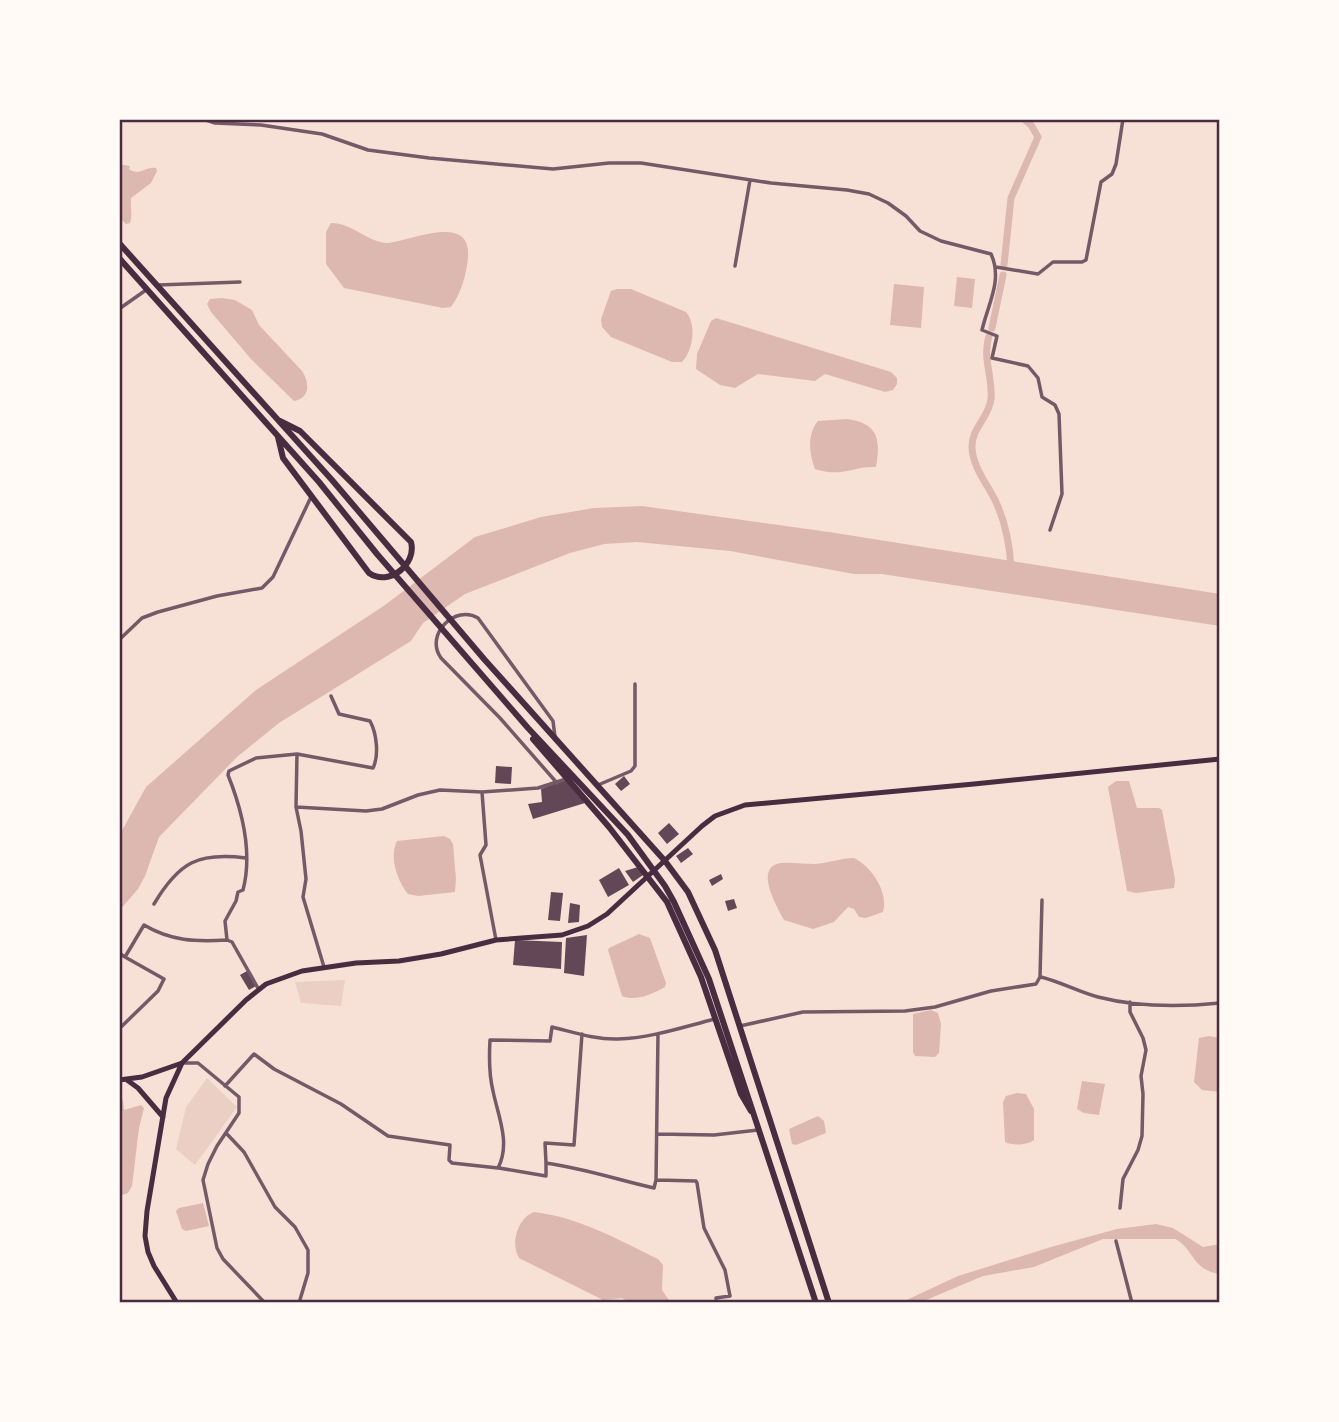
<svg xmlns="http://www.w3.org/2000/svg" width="1339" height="1422" font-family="Karla,sans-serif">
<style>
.green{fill:#ebcfc5}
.water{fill:#dcb8b0}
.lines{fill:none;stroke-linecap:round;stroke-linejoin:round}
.canal{stroke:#dcb8b0;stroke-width:7}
.building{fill:#644757}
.minor{stroke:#755966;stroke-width:3.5}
.secondary{stroke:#4a2c40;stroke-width:5}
.trunk{stroke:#4a2c40;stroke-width:6}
.neatline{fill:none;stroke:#4a2c40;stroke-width:2.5}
</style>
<rect width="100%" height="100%" fill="#f7e1d7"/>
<path class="green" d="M 345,980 L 341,1006 L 301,1003 L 295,982 Z
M 207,1078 L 237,1107 L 195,1165 L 176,1149 L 186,1107 Z"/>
<path class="water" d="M 119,164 L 130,166 L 129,169 C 140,177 145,166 156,168 L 157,171 L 151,183 L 131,198 C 130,207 133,214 130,223 L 126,224 L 119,217 Z
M 331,223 C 352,223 368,242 386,243 C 406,243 471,211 468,256 C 467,273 461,294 451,307 L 443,308 L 344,288 L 326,264 L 326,232 Z
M 957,277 L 975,279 L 972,308 L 954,306 Z
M 894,284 L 924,287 L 921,328 L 890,325 Z
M 617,289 L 631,289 L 686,312 C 697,324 693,351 682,362 L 672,362 L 611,337 L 602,327 L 601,319 L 611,291 Z
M 222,298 L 235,300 L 252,310 L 259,325 L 302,371 C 310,383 310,398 294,401 L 251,359 L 211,312 L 207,304 L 210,299 Z
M 716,318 L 891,372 L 897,378 L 897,384 L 893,390 L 885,392 L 825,374 L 815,381 L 758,374 L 735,388 L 720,385 L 696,369 L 697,354 L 711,321 Z
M 847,419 C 878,423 881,439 876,467 C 852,466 842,478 815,469 C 809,454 807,434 818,421 Z
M 642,506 L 829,532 L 1220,594 L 1220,626 L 882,574 L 854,574 L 730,551 L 637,542 L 604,544 L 570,553 L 465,594 L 423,623 L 411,641 L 279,723 L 237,757 L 159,837 L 145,876 L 138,889 L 119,911 L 119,836 L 146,787 L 256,690 L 385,605 L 475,537 L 541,517 L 594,508 Z
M 1116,781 L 1129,781 L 1137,808 L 1159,808 L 1162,810 L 1175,879 L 1174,888 L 1136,893 L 1127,891 L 1108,787 Z
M 444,836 L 450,839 L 453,844 L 456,879 L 455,892 L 418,896 L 408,894 C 397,881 389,856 397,841 Z
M 854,858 C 871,866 889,892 883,912 L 866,918 L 859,917 L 854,909 L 848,907 L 834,922 L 813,929 L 784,920 C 777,907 753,867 781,863 C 792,862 804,864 815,864 C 828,863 841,858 854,858 Z
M 639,934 L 650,938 L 666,983 L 665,987 C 653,994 635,1002 622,996 L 608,950 L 609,948 Z
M 931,1010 L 938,1013 L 941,1024 L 939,1053 L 935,1057 L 915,1056 L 913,1052 L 913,1014 Z
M 1209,1036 L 1220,1038 L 1220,1092 L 1202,1090 L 1194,1082 L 1199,1038 Z
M 1082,1081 L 1105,1084 L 1099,1115 L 1084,1113 L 1077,1109 Z
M 1017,1093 L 1026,1094 L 1034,1109 L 1034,1140 C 1028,1145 1012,1146 1005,1142 L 1003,1102 L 1006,1096 Z
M 119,1095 L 123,1101 L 124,1110 L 141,1105 L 144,1108 L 139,1128 L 132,1186 L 128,1193 L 119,1196 Z
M 818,1116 L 824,1121 L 826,1133 L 796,1145 L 792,1144 L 789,1129 Z
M 203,1203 L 209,1226 L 186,1231 L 182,1229 L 176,1211 L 179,1208 Z
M 534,1212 C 578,1217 619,1240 658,1259 L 663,1265 L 662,1290 L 671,1303 L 630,1303 L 622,1298 L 603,1300 L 519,1258 C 510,1243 518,1218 534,1212 Z
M 1156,1224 L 1173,1228 L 1203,1247 L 1220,1244 L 1220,1274 C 1191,1270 1194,1248 1175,1239 L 1103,1239 L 1034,1267 L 983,1276 L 919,1303 L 900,1303 L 958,1276 L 1051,1247 L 1117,1229 Z"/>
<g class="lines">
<path class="canal" d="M 1004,265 L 1011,198 L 1038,137 L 1031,125 L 1024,119
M 992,328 L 1003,275
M 989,336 C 982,358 993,377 991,399 C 989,418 971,428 972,448 C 973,468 988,485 996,502 C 1006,524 1010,545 1011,569"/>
</g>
<path class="building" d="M 496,766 L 512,767 L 511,784 L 495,783 Z
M 624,776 L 630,784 L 621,791 L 615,784 Z
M 566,779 L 585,803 L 533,819 L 528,804 L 542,802 L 541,789 Z
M 669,823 L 679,834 L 667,844 L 658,833 Z
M 688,848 L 693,854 L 681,863 L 676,856 Z
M 638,867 L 643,875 L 633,882 L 625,871 Z
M 619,868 L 629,885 L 608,897 L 599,880 Z
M 721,874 L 723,879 L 712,886 L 709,880 Z
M 551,892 L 563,893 L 560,921 L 548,920 Z
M 734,899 L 737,908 L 728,911 L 725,901 Z
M 570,903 L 580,905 L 579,922 L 568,923 Z
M 587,935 L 584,976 L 564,973 L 566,938 Z
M 515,940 L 562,942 L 561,969 L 513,965 Z
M 247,971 L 256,986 L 249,990 L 240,975 Z"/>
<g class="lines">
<path class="minor" d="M 203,119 L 215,123 L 261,125 L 322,134 L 368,150 L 429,158 L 553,169 L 609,163 L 641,163 L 771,183 L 847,190 L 869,194 L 888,203 L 906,216 L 920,231 L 941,241 L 991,254 C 1003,280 988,304 982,330 L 997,336 L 992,358 L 1028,366 L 1038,378 L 1042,397 L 1055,405 L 1059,414 L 1062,494 L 1050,530
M 735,266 L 750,180
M 996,267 L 1038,274 L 1053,262 L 1082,262 L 1086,260 L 1101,182 L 1112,174 L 1116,164 L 1123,119
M 158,285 L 240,282
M 119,309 L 146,290
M 119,640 L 142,618 L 158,612 L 217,596 L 262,588 L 273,577 L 311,497
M 555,737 L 553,721 L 478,618 C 456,604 424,634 441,658 L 500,718 L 557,783
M 598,785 L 631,771 L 635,766 L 635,684
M 482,792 L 486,845 L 480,855 L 496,940
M 296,807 L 366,811 L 382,809 L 418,795 L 440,790 L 482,792 L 538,788 L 566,779
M 154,904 C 179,862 198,852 246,858
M 227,940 L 232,942 L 259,990
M 119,953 L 125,957 L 144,925 C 171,941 195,942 227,940 L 225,921 L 236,901 L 238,892 L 243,890 C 253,852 242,810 228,775 L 229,771 L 256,758 L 297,754
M 324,967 L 303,897 L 306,879 L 301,831 L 296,807 L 297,754 L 373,768 C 379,756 377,734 370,721 L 339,714 L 331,696
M 119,968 L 119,970
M 1041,977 C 1061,982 1079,992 1098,997 C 1137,1007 1181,1007 1220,1003
M 740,1026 L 803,1012 L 905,1011 L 935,1007 L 991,991 L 1036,984 L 1040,977 L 1042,900
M 119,1029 L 158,991 L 164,979 L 125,957
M 182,1063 L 198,1063 L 239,1097 L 239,1113 L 217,1146 L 208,1164 L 203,1180 L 217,1248 L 223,1259 L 265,1303
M 225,1086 L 254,1054 L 274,1069 L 341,1104 L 388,1136 L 450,1145 L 449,1160 L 452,1163 L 498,1168 C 511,1143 498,1116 493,1091 C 489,1075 489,1057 490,1040 L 550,1041 L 552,1027 C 573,1032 596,1040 618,1039 C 651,1038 683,1027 715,1019
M 226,1133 L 244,1152 L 275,1207 L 295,1227 L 308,1250 L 308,1273 L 299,1303
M 657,1134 L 714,1135 L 758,1130
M 546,1163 L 545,1143 L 574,1145 L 582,1034
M 499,1168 L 546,1176 L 546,1163 C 583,1168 618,1180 654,1188 L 656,1180 L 658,1034
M 657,1180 L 696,1181 L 697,1183 L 704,1228 L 725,1270 L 730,1296 L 716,1298 L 717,1303
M 1120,1208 L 1123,1179 L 1138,1150 L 1142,1136 L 1143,1094 L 1141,1076 L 1146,1050 L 1143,1038 L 1130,1012 L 1130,1002
M 1116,1241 L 1132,1303"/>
<path class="secondary" d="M 119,1080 L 142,1077 L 182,1063
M 127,1080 L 138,1088 L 163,1117
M 177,1303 L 154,1266 L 148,1252 L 145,1236 L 147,1211 L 166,1098 L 182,1063 L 246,1000 L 266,984 L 302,971 L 356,963 L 399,961 L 441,954 L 496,940 L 562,935 L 588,926 L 607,914 L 702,826 L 715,816 L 745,805 L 974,784 L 1220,759"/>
<path class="trunk" d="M 119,243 L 332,480 L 484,659 L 665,861 L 688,892 L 715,950 L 829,1303
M 119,258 L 319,482 L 377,554 L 528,728 L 628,835 L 665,886 L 674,902 L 709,979 L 816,1303
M 278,437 L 283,458 L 369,573 C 389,587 417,564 411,542 L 300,431 L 280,421
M 533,739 L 609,827 L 667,902 L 701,977 L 741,1094 L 751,1111"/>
</g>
<rect width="1339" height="1422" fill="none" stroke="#fffaf5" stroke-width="242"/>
<rect x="121" y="121" width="1097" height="1180" class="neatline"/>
</svg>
